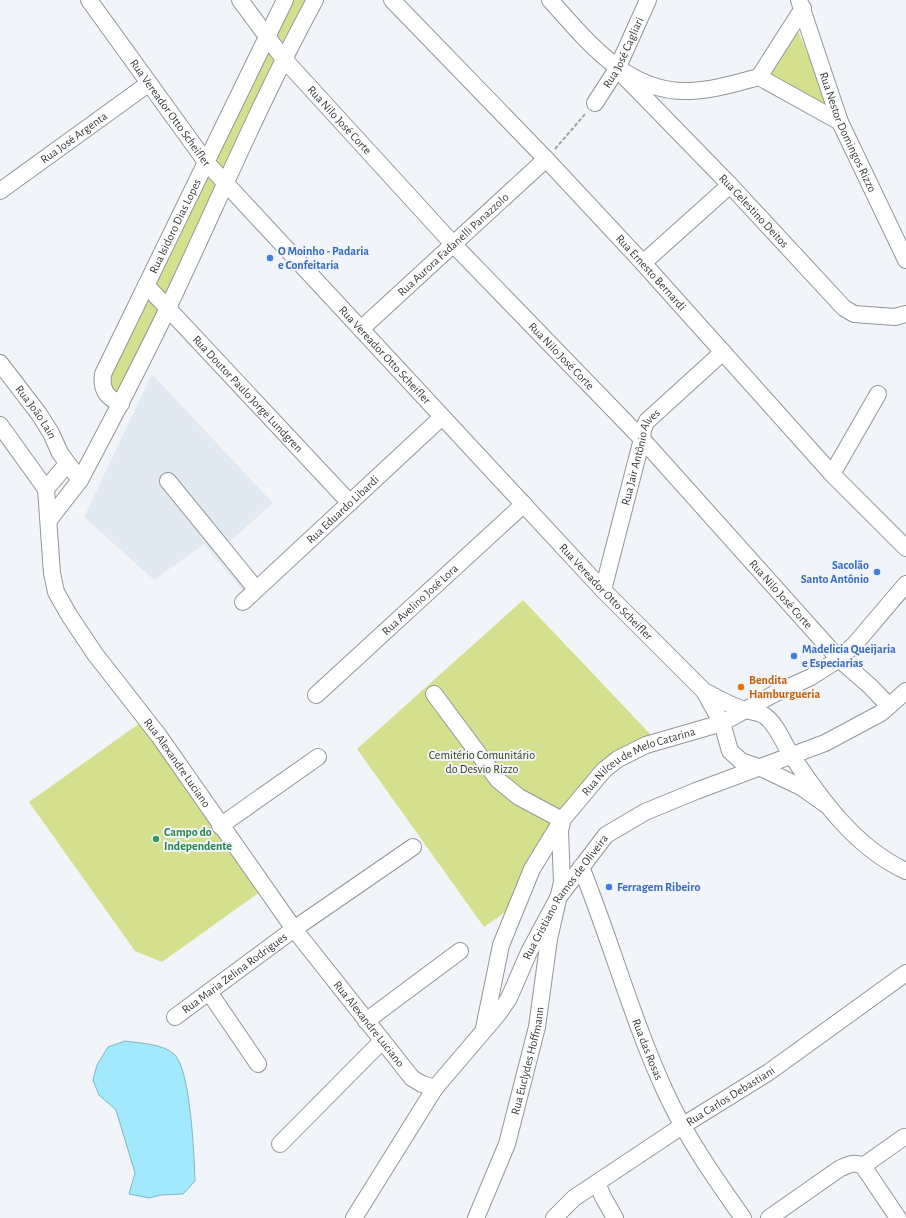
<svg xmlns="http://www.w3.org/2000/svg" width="906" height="1218" font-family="'Alegreya Sans',sans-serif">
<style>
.built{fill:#e1e9f3}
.green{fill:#d5e08f}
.water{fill:#a2e9fe;stroke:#82b5c4}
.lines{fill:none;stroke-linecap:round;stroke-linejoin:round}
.minor-casing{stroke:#939699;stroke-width:18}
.path{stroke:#a0a3a5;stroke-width:2;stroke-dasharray:4 2;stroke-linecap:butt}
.minor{stroke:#fff;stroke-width:16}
.shop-dot{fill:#3f7fe0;stroke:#f1f4f8;stroke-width:1.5}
.food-dot{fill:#e8710a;stroke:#f1f4f8;stroke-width:1.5}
.leisure-dot{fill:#2e9e5b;stroke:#f1f4f8;stroke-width:1.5}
.labels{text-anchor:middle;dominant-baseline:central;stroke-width:4;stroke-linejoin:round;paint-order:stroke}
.street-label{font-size:12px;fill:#393b3c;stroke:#f1f4f8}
.shop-label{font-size:12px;font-weight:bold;fill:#366cbe;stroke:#f1f4f8;text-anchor:start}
.food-label{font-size:12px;font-weight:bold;fill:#c56008;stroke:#f1f4f8;text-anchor:start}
.park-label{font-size:12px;fill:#3b4016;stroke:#f1f4f8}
.leisure-label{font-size:12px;font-weight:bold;fill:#27864d;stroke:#f1f4f8;text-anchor:start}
</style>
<rect width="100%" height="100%" fill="#f1f4f8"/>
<path class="built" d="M 152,374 L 273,503 L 228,543 L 258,580 L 245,593 L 204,544 L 154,580 L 84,517 Z"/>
<path class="green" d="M 293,0 L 305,0 L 281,45 L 275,37 Z
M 796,26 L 833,113 L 768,78 Z
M 269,46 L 277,61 L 223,170 L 210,162 Z
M 204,170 L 220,187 L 166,299 L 150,284 Z
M 145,294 L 160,308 L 120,395 L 111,394 L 105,373 Z
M 523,600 L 651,735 L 606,758 L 574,792 L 555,821 L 511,908 L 484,927 L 357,749 Z
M 140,723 L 260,892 L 162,962 L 135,951 L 29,802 Z"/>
<path class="water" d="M 125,1041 C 139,1043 165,1044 175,1055 C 191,1073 194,1155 195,1181 L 183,1194 L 161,1195 L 149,1198 L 129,1194 L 135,1173 L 116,1110 L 99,1095 L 93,1080 L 97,1065 L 108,1047 Z"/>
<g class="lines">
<defs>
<g id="minor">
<path id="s1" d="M 89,0 L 206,162 L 603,590 L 704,691 L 722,723 L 730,751 L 741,761 L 761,768 L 801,787 L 825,804"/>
<path id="s2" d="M 240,0 L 283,58 L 453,244 L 642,439 L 839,659 L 871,687 L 889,706"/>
<path id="s3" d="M 392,0 L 546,159 L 643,263 L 832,474 L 906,548"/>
<path d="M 550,0 C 587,41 628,94 690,91 C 714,90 736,83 759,77 L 840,122"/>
<path id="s4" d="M 799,0 L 840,122 L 906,260"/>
<path id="s5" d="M 617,69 L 730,185 L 844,308 L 854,314 L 895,317 L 906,314"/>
<path d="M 759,77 L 803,8"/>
<path id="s6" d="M 595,103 L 617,69 L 648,0"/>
<path id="s7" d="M 0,191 L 148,84"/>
<path d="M 643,263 L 730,185"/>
<path id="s8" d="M 146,285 L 350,503"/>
<path id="s9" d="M 361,329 L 546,159"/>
<path id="s10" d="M 0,363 L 39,414 L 51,433 L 60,453 L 80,480 C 110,424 139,368 167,310 C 216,207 260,101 315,0"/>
<path id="s11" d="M 121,404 C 106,397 101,390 103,374 L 285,0"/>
<path d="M 0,425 L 46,489"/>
<path id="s12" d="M 67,464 L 46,489 L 52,573 L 56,592 L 69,615 L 95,654 L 159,736 L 294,929 L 412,1078 L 422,1084 L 435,1088"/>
<path d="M 832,474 L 878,394"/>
<path d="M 168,481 L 256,589"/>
<path d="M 49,520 L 80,480"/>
<path id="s13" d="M 603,590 L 642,439 L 643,429 L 647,421 L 723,352"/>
<path id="s14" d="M 243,602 L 442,417"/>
<path d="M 704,691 C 716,697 729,705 742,709 C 750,712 758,711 765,716 C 778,726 783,743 792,756 C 822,801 856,848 906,871"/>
<path d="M 434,694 L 498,780 L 519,797 L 562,820"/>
<path id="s15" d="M 316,695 L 524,504"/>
<path d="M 220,826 L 318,757"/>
<path id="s16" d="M 581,867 C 611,941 632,1019 665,1091 C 686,1137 714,1177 743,1218"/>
<path d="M 209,992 L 258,1064"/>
<path id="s17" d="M 175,1017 L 294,929 L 413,847"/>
<path d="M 366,1021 L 460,951"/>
<path id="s18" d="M 484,1028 L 501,945 L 532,869 L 562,820 L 604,770 L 618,759 L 646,745 L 722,723 L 774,694 L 811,677 L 839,659 L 855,644 L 906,584"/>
<path d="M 280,1144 L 382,1041"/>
<path d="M 863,1166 L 898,1218"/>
<path d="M 597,1183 L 603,1197 L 615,1218"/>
<path id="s19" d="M 354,1218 L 435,1088 L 499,1013 L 509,998 L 529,952 L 558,898 L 606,835 L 645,812 L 696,791 L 825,743 L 881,713 L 906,691"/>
<path id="s20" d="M 476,1218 L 507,1144 L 537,1027 L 549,939 L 562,882 L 560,831 L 562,822"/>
<path id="s21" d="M 554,1218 L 574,1198 L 682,1126 L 769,1072 L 906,973"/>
<path d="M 769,1218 L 839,1169 C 848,1165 854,1161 863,1166 L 904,1137"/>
</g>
</defs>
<use href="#minor" class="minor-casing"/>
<path class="path" d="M 555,149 L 586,113"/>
<use href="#minor" class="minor"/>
</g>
<g class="shop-dot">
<circle cx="270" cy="258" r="4"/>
<circle cx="877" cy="572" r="4"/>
<circle cx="794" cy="656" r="4"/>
<circle cx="609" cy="887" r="4"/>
</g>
<circle class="food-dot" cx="741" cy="687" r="4"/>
<circle class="leisure-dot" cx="156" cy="839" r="4"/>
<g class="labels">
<g class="street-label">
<text stroke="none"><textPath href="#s6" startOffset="58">Rua José Cagliari</textPath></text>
<text stroke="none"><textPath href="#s1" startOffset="139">Rua Vereador Otto Scheifler</textPath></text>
<text stroke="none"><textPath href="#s2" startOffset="156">Rua Nilo José Corte</textPath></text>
<text stroke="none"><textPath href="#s4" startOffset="141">Rua Nestor Domingos Rizzo</textPath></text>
<text stroke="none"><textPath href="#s7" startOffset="91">Rua José Argenta</textPath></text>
<text stroke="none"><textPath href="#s5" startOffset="197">Rua Celestino Deitos</textPath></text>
<text stroke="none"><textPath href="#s11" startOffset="203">Rua Isidoro Dias Lopes</textPath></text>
<text stroke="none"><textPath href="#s9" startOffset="125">Rua Aurora Fadanelli Panazzolo</textPath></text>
<text stroke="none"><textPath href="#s3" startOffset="376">Rua Ernesto Bernardi</textPath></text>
<text stroke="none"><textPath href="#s1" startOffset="463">Rua Vereador Otto Scheifler</textPath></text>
<text stroke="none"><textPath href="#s2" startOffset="480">Rua Nilo José Corte</textPath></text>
<text stroke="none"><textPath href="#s8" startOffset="149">Rua Doutor Paulo Jorge Lundgren</textPath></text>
<text stroke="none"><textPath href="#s10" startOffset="61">Rua João Lain</textPath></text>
<text stroke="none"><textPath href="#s13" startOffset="139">Rua Jair Antônio Alves</textPath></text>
<text stroke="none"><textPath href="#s14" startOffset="136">Rua Eduardo Libardi</textPath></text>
<text stroke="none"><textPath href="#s1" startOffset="787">Rua Vereador Otto Scheifler</textPath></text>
<text stroke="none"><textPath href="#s2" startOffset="804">Rua Nilo José Corte</textPath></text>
<text stroke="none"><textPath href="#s15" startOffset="141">Rua Avelino José Lora</textPath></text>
<text stroke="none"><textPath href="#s18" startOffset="324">Rua Nilceu de Melo Catarina</textPath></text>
<text stroke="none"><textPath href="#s12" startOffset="346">Rua Alexandre Luciano</textPath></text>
<text stroke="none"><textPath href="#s19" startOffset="386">Rua Cristiano Ramos de Oliveira</textPath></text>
<text stroke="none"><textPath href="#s17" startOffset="74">Rua Maria Zelina Rodrigues</textPath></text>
<text stroke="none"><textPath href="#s12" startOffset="670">Rua Alexandre Luciano</textPath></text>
<text stroke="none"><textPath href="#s16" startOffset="194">Rua das Rosas</textPath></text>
<text stroke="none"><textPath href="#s20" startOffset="166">Rua Euclydes Hoffmann</textPath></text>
<text stroke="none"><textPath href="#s21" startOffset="215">Rua Carlos Debastiani</textPath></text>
</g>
<g class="shop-label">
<text x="278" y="251">O Moinho - Padaria<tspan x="278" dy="14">e Confeitaria</tspan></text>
<text x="869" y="565" text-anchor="end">Sacolão<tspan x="869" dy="14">Santo Antônio</tspan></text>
<text x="802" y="649">Madelicia Queijaria<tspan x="802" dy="14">e Especiarias</tspan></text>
<text x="617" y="887">Ferragem Ribeiro</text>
</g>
<g class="food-label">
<text x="749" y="680">Bendita<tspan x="749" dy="14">Hamburgueria</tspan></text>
</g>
<g class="park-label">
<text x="482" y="755">Cemitério Comunitário<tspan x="482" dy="14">do Desvio Rizzo</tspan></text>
</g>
<g class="leisure-label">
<text x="164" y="832">Campo do<tspan x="164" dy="14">Independente</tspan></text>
</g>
</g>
</svg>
